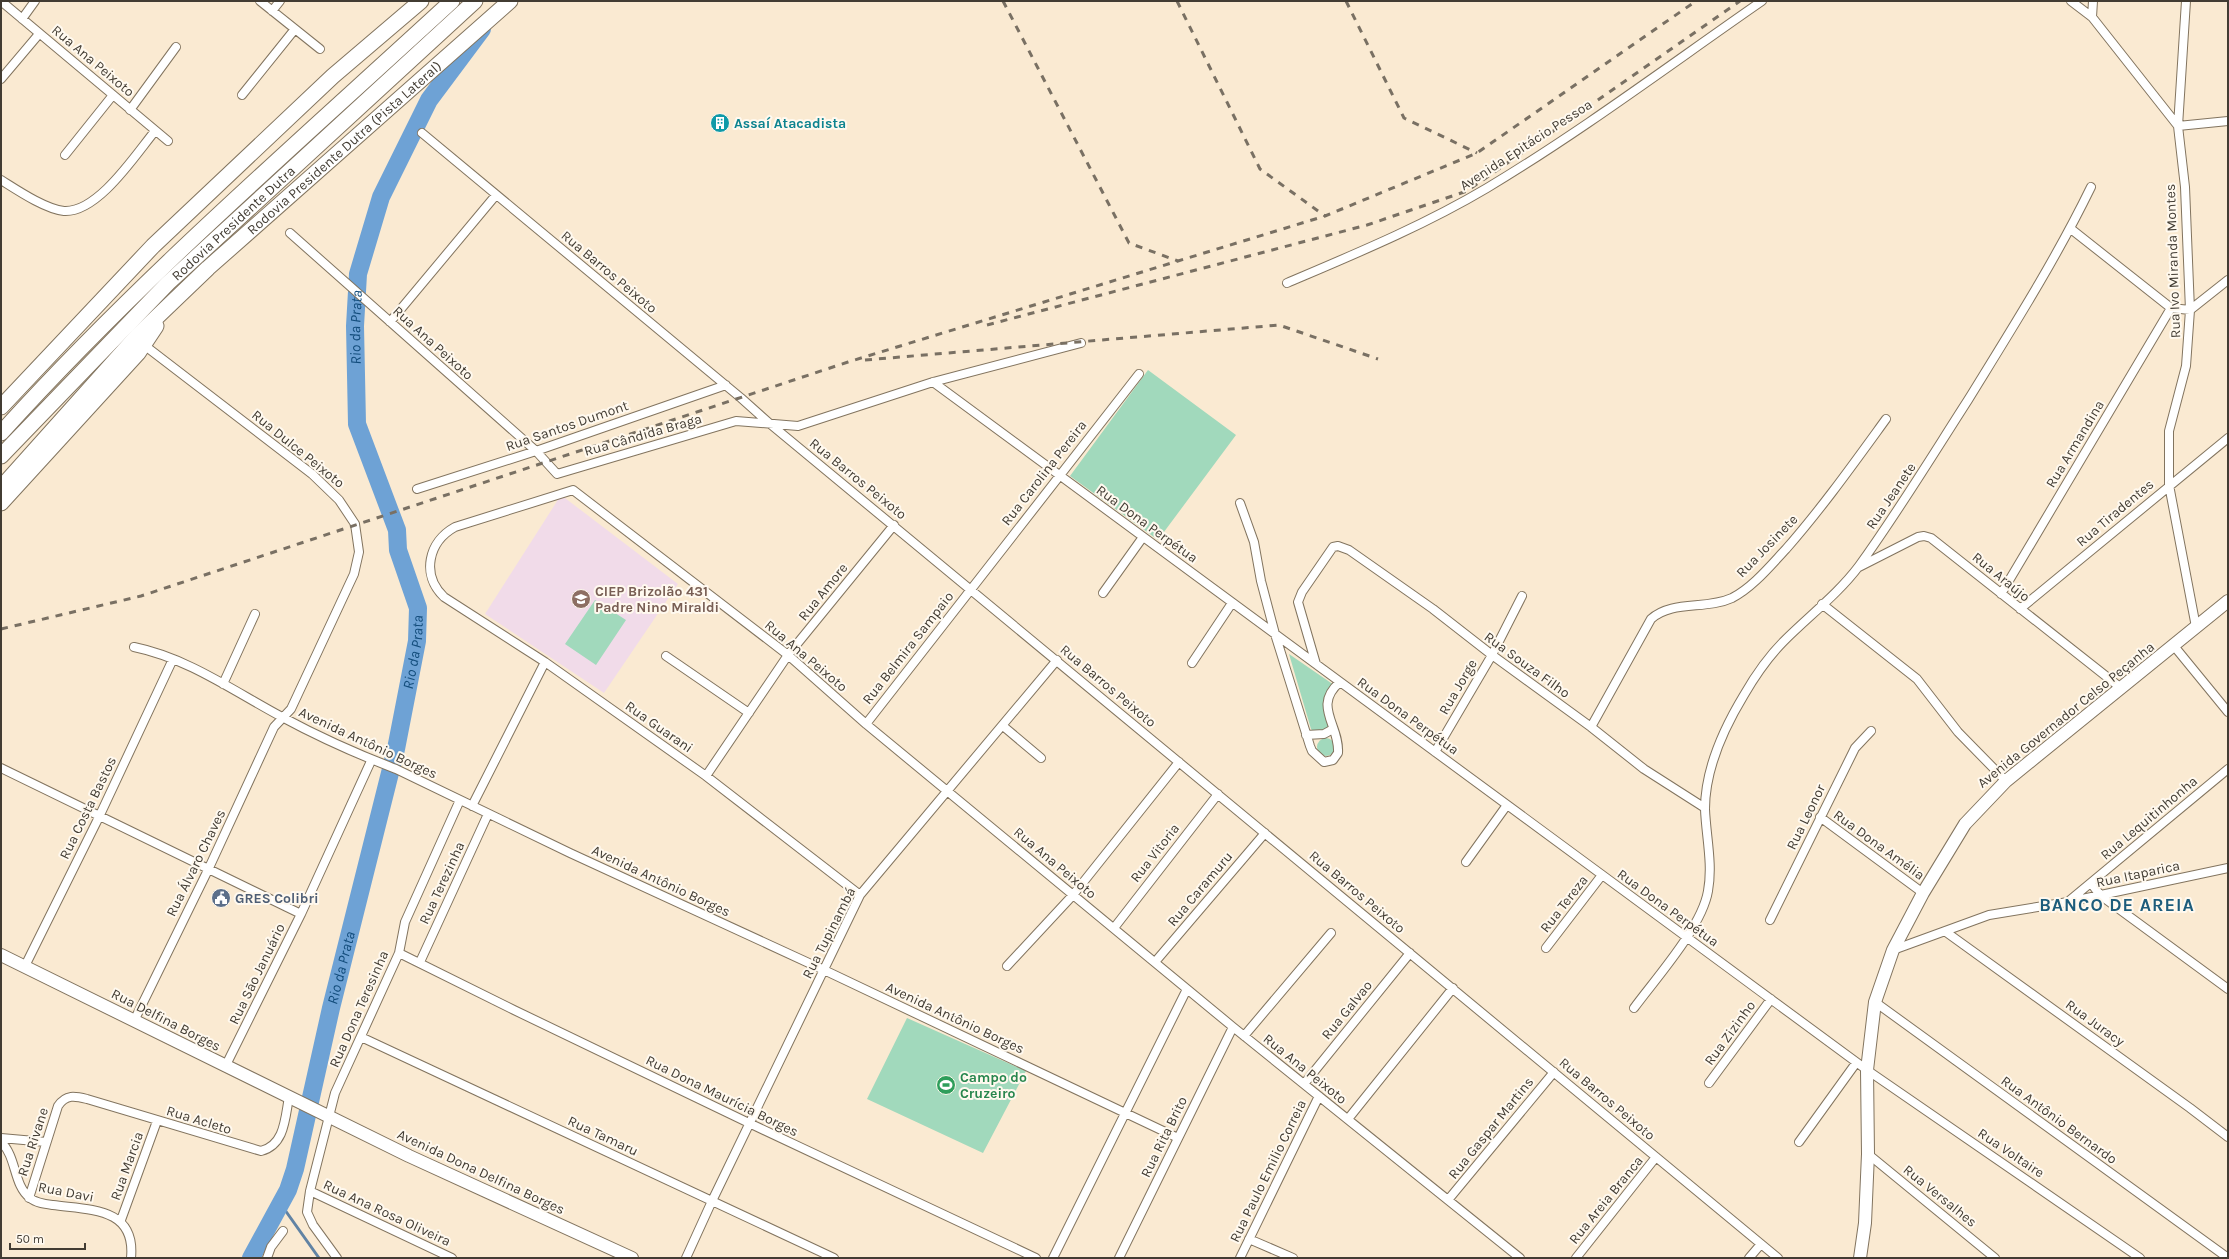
<svg xmlns="http://www.w3.org/2000/svg" width="2229" height="1259" font-family="Karla,sans-serif">
<style>
.education{fill:#f1dbe9}
.green{fill:#a1d9bc}
.lines{fill:none;stroke-linecap:round;stroke-linejoin:round}
.stream{stroke:#6183a4;stroke-width:3}
.river{stroke:#6ea2d5;stroke-width:18}
.street-casing{stroke:#82745f;stroke-width:10}
.secondary-casing{stroke:#82745f;stroke-width:14}
.highway-casing{stroke:#82745f;stroke-width:17}
.street{stroke:#fff;stroke-width:8}
.secondary{stroke:#fff;stroke-width:12}
.highway{stroke:#fff;stroke-width:15}
.rail{stroke:#797063;stroke-width:3;stroke-dasharray:7 7;stroke-linecap:butt}
.labels{text-anchor:middle;dominant-baseline:central;stroke-width:4;stroke-linejoin:round;paint-order:stroke}
.street-label{font-size:14px;fill:#423c33;stroke:#fff9ef}
.culture-label{font-size:14px;font-weight:bold;fill:#0d838f;stroke:#fff9ef;text-anchor:start}
.education-label{font-size:14px;font-weight:bold;fill:#785e54;stroke:#fff9ef;text-anchor:start}
.service-label{font-size:14px;font-weight:bold;fill:#4e5e75;stroke:#fff9ef;text-anchor:start}
.leisure-label{font-size:14px;font-weight:bold;fill:#27864d;stroke:#fff9ef;text-anchor:start}
.water-label{font-size:15px;font-style:italic;fill:#134d7c;stroke:#fff9ef}
.district-label{font-size:18px;font-weight:bold;letter-spacing:1px;fill:#1d5c7b;stroke:#fff9ef}
</style>
<rect width="100%" height="100%" fill="#faead2"/>
<path class="education" d="M 561,495 L 678,584 L 604,693 L 485,614 Z"/>
<path class="green" d="M 1148,370 L 1236,435 L 1158,540 L 1070,476 Z
M 595,600 L 626,620 L 596,665 L 565,644 Z
M 1289,654 L 1334,685 L 1325,695 L 1329,725 L 1325,731 L 1313,731 L 1311,729 Z
M1317 747a9 9 0 1 1 18 0a9 9 0 1 1-18 0Z
M 907,1018 L 1026,1071 L 983,1153 L 867,1099 Z"/>
<g class="lines">
<path class="stream" d="M 280,1203 L 319,1258"/>
<path class="river" id="s1" d="M 251,1258 L 288,1190 L 295,1169 L 331,1008 L 396,749 L 417,641 L 418,608 L 398,550 L 397,530 L 357,424 L 355,326 L 358,274 L 381,197 L 429,100 L 482,29"/>
<defs>
<path id="street" d="M 1,1 L 168,141
M 260,1 L 320,49
M 2071,1 L 2092,17 L 2178,126 L 2185,187 L 2190,310 L 2186,366 L 2169,431 L 2169,485 L 2196,627
M 2186,1 L 2178,126 L 2228,121
M 272,11 L 280,1
M 2092,17 L 2093,1
M 22,19 L 35,1
M 1,79 L 39,34
M 242,95 L 295,29
M 130,110 L 176,47
M 422,133 L 741,398 L 769,423 L 1778,1258
M 65,155 L 113,95
M 1,180 C 17,190 45,209 64,211 C 98,213 136,154 155,131
M 2071,229 L 2171,308 L 2190,310 L 2228,280
M 290,233 L 536,451 L 557,474 L 736,421 L 798,426 L 933,382 L 1081,343
M 1287,283 C 1355,254 1423,226 1487,188 C 1582,131 1671,64 1762,1
M 390,322 L 496,195
M 933,382 L 1867,1070 L 2140,1258
M 417,489 L 536,451 L 726,385
M 1240,503 L 1254,542 L 1261,581 L 1275,634 L 1310,746 L 1312,751 L 1324,762 L 1333,760 L 1338,753 C 1340,725 1312,706 1340,682
M 1859,567 L 1918,537 L 1924,536 L 1931,538 L 2121,688
M 1103,593 L 1143,537
M 2001,594 L 2171,308
M 1822,604 L 1917,679 L 1958,732 L 2006,781
M 2020,609 L 2228,438
M 2174,646 L 2228,712
M 134,647 C 188,658 235,692 282,717 C 319,737 357,754 396,769 L 570,853 L 824,970 L 1178,1138
M 666,656 L 749,713
M 1192,663 L 1232,603
M 1316,664 L 1298,602 L 1302,592 L 1333,547 L 1338,546 L 1349,550 L 1433,609 L 1492,655 L 1591,727 L 1644,769 L 1705,808
M 223,684 L 255,614
M 866,724 L 1139,374
M 1003,726 L 1041,758
M 1591,727 L 1651,619 C 1672,600 1706,610 1732,598 C 1753,587 1770,566 1786,549 C 1822,508 1854,463 1886,419
M 1306,735 L 1324,734 L 1333,729
M 1435,752 L 1492,655 L 1522,596
M 1,768 L 301,914
M 706,776 L 788,655 L 894,525
M 472,806 L 545,662
M 1820,817 L 1923,893
M 1466,862 L 1507,805
M 2091,883 L 2100,895 L 2228,989
M 860,895 L 706,776 L 545,662 L 444,597 C 421,575 428,542 455,527 L 573,490 L 788,655 L 866,724 L 1233,1027 L 1520,1258
M 2070,900 L 2228,769
M 1770,920 L 1855,748 L 1871,731
M 1114,928 L 1218,794
M 1946,932 L 2190,1108 L 2228,1137
M 1546,948 L 1602,875
M 1893,950 L 1989,915 L 2068,902 L 2228,868
M 399,953 L 514,1010 L 751,1124 L 1036,1258
M 420,962 L 488,814
M 1155,962 L 1265,833
M 25,966 L 99,817 L 173,659
M 1007,966 L 1073,895 L 1179,762
M 1875,1002 L 2228,1258
M 1634,1008 C 1656,978 1702,927 1708,891 C 1713,864 1706,836 1705,809 C 1705,770 1724,728 1744,695 C 1755,676 1768,657 1784,641 C 1809,616 1838,594 1859,566 C 1898,512 1932,456 1968,400 C 2011,330 2055,261 2091,187
M 134,1021 L 208,870 L 274,727 L 291,709 L 354,574 L 359,552 L 355,524 L 339,500 L 312,474 L 144,345
M 1244,1036 L 1331,933
M 361,1037 L 834,1258
M 225,1067 L 301,914 L 371,761
M 1709,1083 L 1771,999
M 1304,1084 L 1410,953
M 1348,1119 L 1453,988
M 1,1138 L 46,1142
M 1,1142 C 17,1157 13,1185 30,1198 C 36,1203 45,1204 53,1205 C 89,1210 136,1207 131,1258
M 1799,1142 L 1856,1063
M 1868,1154 L 1995,1258
M 310,1191 L 452,1258
M 29,1198 L 58,1106 C 66,1094 75,1096 87,1099 L 261,1151 C 285,1145 285,1118 289,1097
M 1448,1200 L 1554,1072
M 121,1220 L 157,1121
M 1249,1239 L 1293,1258
M 267,1258 L 271,1247 L 283,1231
M 337,1258 L 313,1225 L 307,1212 L 310,1191 L 335,1093 L 399,953 L 405,922 L 460,800
M 686,1258 L 712,1201 L 860,895 L 1057,660
M 1053,1258 L 1187,989
M 1119,1258 L 1233,1027
M 1240,1258 L 1319,1096
M 1576,1258 L 1656,1157
M 1749,1258 L 1761,1244"/>
<path id="secondary" d="M 1,955 L 409,1156 L 632,1258
M 1860,1258 L 1865,1223 L 1868,1154 L 1867,1070 L 1875,1002 L 1893,950 L 1923,893 L 1965,824 L 2006,781 L 2228,601"/>
<g id="highway">
<path d="M 1,407 L 153,246 L 333,76 L 421,1"/>
<path d="M 1,433 C 141,278 299,142 452,1"/>
<path id="s2" d="M 1,456 L 168,283 L 475,1"/>
<path id="s3" d="M 1,488 L 137,336 L 208,268 L 510,1"/>
<path d="M 1,503 L 138,353 L 156,326"/>
</g>
</defs>
<use href="#street" class="street-casing"/>
<use href="#secondary" class="secondary-casing"/>
<use href="#highway" class="highway-casing"/>
<use href="#street" class="street"/>
<use href="#secondary" class="secondary"/>
<use href="#highway" class="highway"/>
<path class="rail" d="M 1003,1 L 1129,243 L 1178,261
M 1177,1 L 1260,169 L 1325,216
M 1346,1 L 1404,118 L 1477,153
M 987,325 L 1367,225 L 1467,191 L 1740,1
M 865,360 L 1279,325 L 1378,359
M 1,629 L 141,596 L 848,362 L 1325,216 L 1477,153 L 1696,1"/>
</g>
<defs>
<symbol id="building-disc" viewBox="-11 -11 22 22"><circle r="9.5" fill="#0f9aa8" stroke="#fff9ef"/><path d="M-4-6H4V6H1V3H-1V6H-4ZM-2.5-4.3h1.7v1.8h-1.7ZM.8-4.3h1.7v1.8H.8ZM-2.5-1h1.7V.8h-1.7ZM.8-1h1.7V.8H.8Z" fill="#fff"/></symbol>
<symbol id="school-disc" viewBox="-11 -11 22 22"><circle r="9.5" fill="#8d6e63" stroke="#fff9ef"/><path d="M0-5L7-2L0 1L-7-2ZM-4 1L0 2.5L4 1V4Q0 6-4 4Z" fill="#fff"/></symbol>
<symbol id="civic-disc" viewBox="-11 -11 22 22"><circle r="9.5" fill="#5c6f8a" stroke="#fff9ef"/><path d="M-.6-6.5H3V-4.5H.6V-3L4-1V1h2V6H-6V1h2V-1L-.6-3ZM-1.2 2.5V6h2.4V2.5Z" fill="#fff"/></symbol>
<symbol id="stadium-disc" viewBox="-11 -11 22 22"><circle r="9.5" fill="#2e9e5b" stroke="#fff9ef"/><path d="M0-5a6.5 5 0 1 0 0 10a6.5 5 0 1 0 0-10ZM-3.5-1.8h7v3.6h-7Z" fill="#fff"/></symbol>
</defs>
<g fill-rule="evenodd">
<use href="#building-disc" x="709" y="112" width="22" height="22"/>
<use href="#school-disc" x="570" y="588" width="22" height="22"/>
<use href="#civic-disc" x="210" y="887" width="22" height="22"/>
<use href="#stadium-disc" x="935" y="1074" width="22" height="22"/>
</g>
<g class="labels">
<g class="street-label">
<text transform="translate(93 61) rotate(40)">Rua Ana Peixoto</text>
<text transform="translate(1526 145) rotate(-33)">Avenida Epitácio Pessoa</text>
<text stroke="none"><textPath href="#s3" startOffset="484">Rodovia Presidente Dutra (Pista Lateral)</textPath></text>
<text stroke="none"><textPath href="#s2" startOffset="329">Rodovia Presidente Dutra</textPath></text>
<text transform="translate(2173 261) rotate(-92)">Rua Ivo Miranda Montes</text>
<text transform="translate(609 272) rotate(40)">Rua Barros Peixoto</text>
<text transform="translate(433 343) rotate(42)">Rua Ana Peixoto</text>
<text transform="translate(567 426) rotate(-19)">Rua Santos Dumont</text>
<text transform="translate(643 435) rotate(-16)">Rua Cândida Braga</text>
<text transform="translate(2075 444) rotate(-59)">Rua Armandina</text>
<text transform="translate(298 449) rotate(39)">Rua Dulce Peixoto</text>
<text transform="translate(1044 473) rotate(-52)">Rua Carolina Pereira</text>
<text transform="translate(858 479) rotate(39)">Rua Barros Peixoto</text>
<text transform="translate(1891 496) rotate(-56)">Rua Jeanete</text>
<text transform="translate(2115 513) rotate(-40)">Rua Tiradentes</text>
<text transform="translate(1147 524) rotate(36)">Rua Dona Perpétua</text>
<text transform="translate(1767 546) rotate(-46)">Rua Josinete</text>
<text transform="translate(2001 577) rotate(39)">Rua Araújo</text>
<text transform="translate(823 592) rotate(-51)">Rua Amore</text>
<text transform="translate(908 648) rotate(-52)">Rua Belmira Sampaio</text>
<text transform="translate(806 656) rotate(40)">Rua Ana Peixoto</text>
<text transform="translate(1527 665) rotate(36)">Rua Souza Filho</text>
<text transform="translate(1108 686) rotate(40)">Rua Barros Peixoto</text>
<text transform="translate(1458 687) rotate(-60)">Rua Jorge</text>
<text transform="translate(2066 715) rotate(-39)">Avenida Governador Celso Peçanha</text>
<text transform="translate(1408 716) rotate(36)">Rua Dona Perpétua</text>
<text transform="translate(659 727) rotate(35)">Rua Guarani</text>
<text transform="translate(368 743) rotate(25)">Avenida Antônio Borges</text>
<text transform="translate(88 808) rotate(-64)">Rua Costa Bastos</text>
<text transform="translate(1806 817) rotate(-64)">Rua Leonor</text>
<text transform="translate(2149 818) rotate(-40)">Rua Lequitinhonha</text>
<text transform="translate(1879 845) rotate(36)">Rua Dona Amélia</text>
<text transform="translate(1155 853) rotate(-52)">Rua Vitoria</text>
<text transform="translate(196 863) rotate(-64)">Rua Álvaro Chaves</text>
<text transform="translate(1055 863) rotate(40)">Rua Ana Peixoto</text>
<text transform="translate(2138 874) rotate(-12)">Rua Itaparica</text>
<text transform="translate(661 881) rotate(25)">Avenida Antônio Borges</text>
<text transform="translate(442 883) rotate(-65)">Rua Terezinha</text>
<text transform="translate(1200 889) rotate(-50)">Rua Caramuru</text>
<text transform="translate(1357 892) rotate(40)">Rua Barros Peixoto</text>
<text transform="translate(1564 904) rotate(-52)">Rua Tereza</text>
<text transform="translate(1668 908) rotate(36)">Rua Dona Perpétua</text>
<text transform="translate(829 933) rotate(-63)">Rua Tupinambá</text>
<text transform="translate(257 974) rotate(-64)">Rua Sāo Januário</text>
<text transform="translate(359 1009) rotate(-66)">Rua Dona Teresinha</text>
<text transform="translate(1347 1010) rotate(-51)">Rua Galvao</text>
<text transform="translate(955 1018) rotate(25)">Avenida Antônio Borges</text>
<text transform="translate(166 1020) rotate(27)">Rua Delfina Borges</text>
<text transform="translate(2095 1023) rotate(36)">Rua Juracy</text>
<text transform="translate(1730 1033) rotate(-54)">Rua Zizinho</text>
<text transform="translate(1305 1069) rotate(39)">Rua Ana Peixoto</text>
<text transform="translate(722 1096) rotate(26)">Rua Dona Maurícia Borges</text>
<text transform="translate(1607 1099) rotate(40)">Rua Barros Peixoto</text>
<text transform="translate(199 1120) rotate(17)">Rua Acleto</text>
<text transform="translate(2059 1120) rotate(36)">Rua Antônio Bernardo</text>
<text transform="translate(1491 1128) rotate(-51)">Rua Gaspar Martins</text>
<text transform="translate(603 1136) rotate(25)">Rua Tamaru</text>
<text transform="translate(1164 1137) rotate(-64)">Rua Rita Brito</text>
<text transform="translate(33 1142) rotate(-72)">Rua Rivane</text>
<text transform="translate(2011 1153) rotate(34)">Rua Voltaire</text>
<text transform="translate(127 1166) rotate(-70)">Rua Marcia</text>
<text transform="translate(1268 1171) rotate(-64)">Rua Paulo Emilio Correia</text>
<text transform="translate(481 1172) rotate(25)">Avenida Dona Delfina Borges</text>
<text transform="translate(66 1192) rotate(11)">Rua Davi</text>
<text transform="translate(1940 1196) rotate(39)">Rua Versalhes</text>
<text transform="translate(1606 1200) rotate(-51)">Rua Areia Branca</text>
<text transform="translate(387 1213) rotate(25)">Rua Ana Rosa Oliveira</text>
</g>
<g class="culture-label">
<text x="734" y="123">Assaí Atacadista</text>
</g>
<g class="education-label">
<text x="595" y="591">CIEP Brizolão 431<tspan x="595" dy="16">Padre Nino Miraldi</tspan></text>
</g>
<g class="service-label">
<text x="235" y="898">GRES Colibri</text>
</g>
<g class="leisure-label">
<text x="960" y="1077">Campo do<tspan x="960" dy="16">Cruzeiro</tspan></text>
</g>
<g class="water-label">
<text stroke="none"><textPath href="#s1" startOffset="966">Rio da Prata</textPath></text>
<text stroke="none"><textPath href="#s1" startOffset="630">Rio da Prata</textPath></text>
<text stroke="none"><textPath href="#s1" startOffset="306">Rio da Prata</textPath></text>
</g>
<g class="district-label">
<text x="2117" y="905">BANCO DE AREIA</text>
</g>
</g>
<rect width="2229" height="1259" fill="none" stroke="#423c33" stroke-width="4"/>
<path d="M10 1243v6h75v-6" fill="none" stroke="#423c33" stroke-width="2"/>
<text x="16" y="1243" font-size="12" fill="#423c33" stroke="#fff9ef" stroke-width="3" paint-order="stroke">50 m</text>
</svg>
